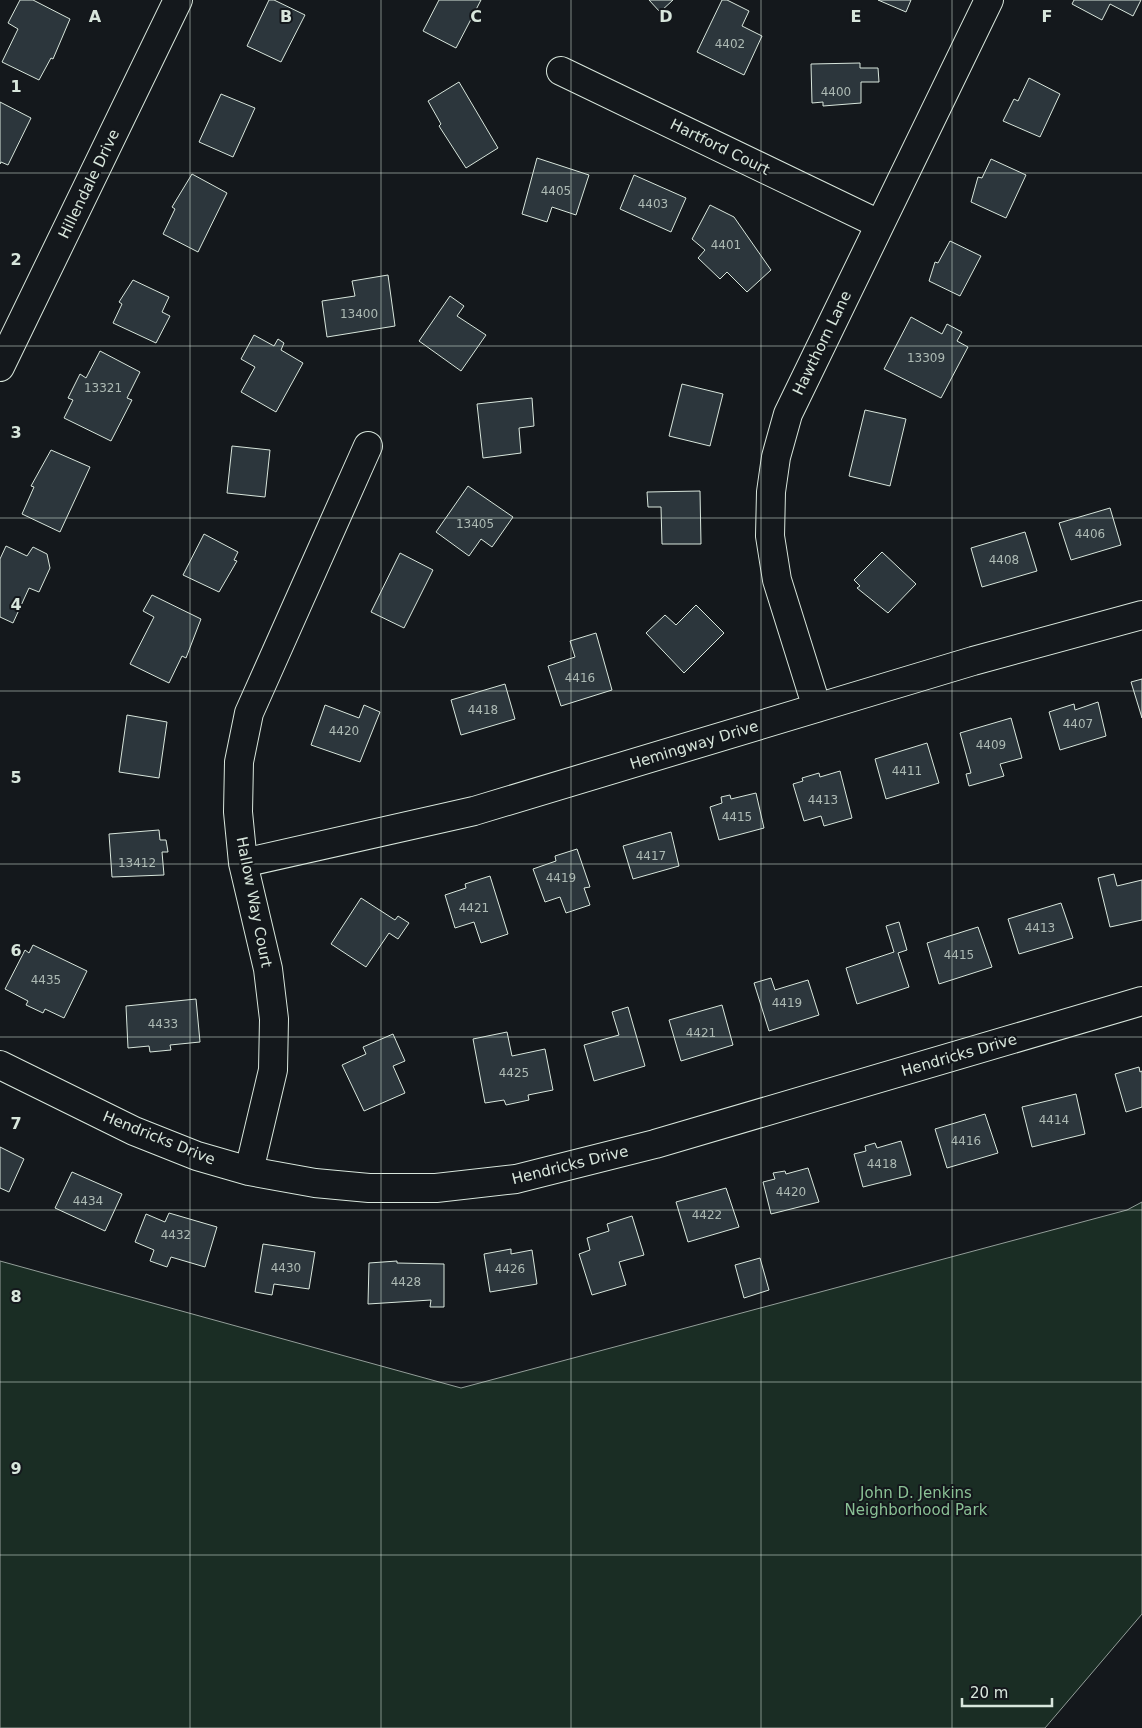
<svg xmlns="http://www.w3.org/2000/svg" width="1142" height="1728" font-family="'DejaVu Sans',sans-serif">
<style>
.green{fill:#1a2d24;stroke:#939e99}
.building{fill:#2c363c;stroke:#d8e6dc}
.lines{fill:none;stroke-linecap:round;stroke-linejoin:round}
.street-casing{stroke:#d8e6dc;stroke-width:30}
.secondary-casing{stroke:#d8e6dc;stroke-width:30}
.street{stroke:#14181c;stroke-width:28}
.secondary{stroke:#14181c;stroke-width:28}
.grid{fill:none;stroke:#d8e6dc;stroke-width:1;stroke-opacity:0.55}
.labels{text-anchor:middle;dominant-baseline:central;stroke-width:4;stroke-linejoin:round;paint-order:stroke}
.number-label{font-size:12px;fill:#adbab4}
.street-label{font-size:15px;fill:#d8e6dc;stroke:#14181c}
.park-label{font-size:15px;fill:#8ac095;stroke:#14181c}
.grid-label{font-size:16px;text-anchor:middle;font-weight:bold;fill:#d8e6dc;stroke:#14181c;stroke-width:4;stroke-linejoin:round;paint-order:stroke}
</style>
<rect width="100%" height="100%" fill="#14181c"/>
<path class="green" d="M 1142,1202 L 1142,1614 L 1045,1728 L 0,1728 L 0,1261 L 461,1388 L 1127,1210 Z"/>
<path class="building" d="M 20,0 L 33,0 L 70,19 L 53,59 L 51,58 L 39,80 L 2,62 L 18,29 L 8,23 Z
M 269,0 L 274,0 L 305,15 L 281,62 L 247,46 Z
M 439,0 L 481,0 L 456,48 L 423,31 Z
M 649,0 L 673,0 L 660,12 Z
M 722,0 L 727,0 L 749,11 L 742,26 L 762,36 L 744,75 L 697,52 Z
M 878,0 L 911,0 L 906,12 Z
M 1074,0 L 1141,0 L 1133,16 L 1110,4 L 1102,20 L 1072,4 Z
M 860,63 L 860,68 L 878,68 L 879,82 L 861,82 L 861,103 L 823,106 L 823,102 L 812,103 L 811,64 Z
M 1029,78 L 1060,94 L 1040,137 L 1003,121 L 1014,99 L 1018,101 Z
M 459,82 L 498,148 L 466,168 L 439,126 L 441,124 L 428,101 Z
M 221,94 L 255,108 L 233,157 L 199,142 Z
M 0,102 L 31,118 L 8,165 L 1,162 L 0,164 Z
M 537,158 L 589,175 L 576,215 L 552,207 L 547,222 L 522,214 Z
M 991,159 L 1026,175 L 1006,218 L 971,202 L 978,177 L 982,178 Z
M 192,174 L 227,193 L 198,252 L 163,234 L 175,209 L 172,207 Z
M 634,175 L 686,198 L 671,232 L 620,209 Z
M 710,205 L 734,217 L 771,270 L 747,292 L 727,272 L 720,279 L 698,258 L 705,250 L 692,239 Z
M 950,241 L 981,256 L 960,296 L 929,281 L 935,262 L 938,263 Z
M 388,275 L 395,326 L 327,337 L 322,301 L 355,296 L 352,281 Z
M 133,280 L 169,297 L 162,312 L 170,316 L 156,343 L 113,323 L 122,304 L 119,302 Z
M 450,296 L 464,306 L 457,316 L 486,335 L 461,371 L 419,341 Z
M 911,317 L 942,334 L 947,324 L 962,332 L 957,341 L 968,347 L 941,398 L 884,369 Z
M 254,335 L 274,346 L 278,339 L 284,343 L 281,350 L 303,363 L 276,412 L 241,392 L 255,367 L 241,359 Z
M 100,351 L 140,372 L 127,398 L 132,400 L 111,441 L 64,418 L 73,400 L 68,398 L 80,374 L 86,378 Z
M 682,384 L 723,394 L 710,446 L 669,436 Z
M 532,398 L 534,426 L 519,428 L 521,453 L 483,458 L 477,404 Z
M 865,410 L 906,419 L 890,486 L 849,476 Z
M 232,446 L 270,450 L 265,497 L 227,493 Z
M 51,450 L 90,467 L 60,532 L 22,514 L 34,487 L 31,486 Z
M 468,486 L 513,517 L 492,547 L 481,539 L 469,556 L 436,532 Z
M 700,491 L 701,544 L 662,544 L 661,507 L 648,507 L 647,492 Z
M 1110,508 L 1121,545 L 1071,560 L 1059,523 Z
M 1025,532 L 1037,571 L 982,587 L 971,548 Z
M 204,534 L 238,552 L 234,560 L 237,561 L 219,592 L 183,575 Z
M 6,546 L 27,556 L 33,547 L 47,554 L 50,568 L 39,592 L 29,588 L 13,623 L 0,617 L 0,559 Z
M 882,552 L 916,584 L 888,613 L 857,588 L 860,586 L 854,580 Z
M 400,553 L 433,570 L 404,628 L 371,612 Z
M 152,595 L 201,619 L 186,658 L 182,656 L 169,683 L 130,664 L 154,617 L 143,611 Z
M 696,605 L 724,633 L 684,673 L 646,633 L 665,615 L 676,625 Z
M 596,633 L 612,690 L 561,706 L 548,666 L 575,657 L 570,641 Z
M 1142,679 L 1142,718 L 1131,682 Z
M 505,684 L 515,719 L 461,735 L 451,700 Z
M 1098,702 L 1106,736 L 1060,750 L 1049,712 L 1074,704 L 1075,710 Z
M 325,705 L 359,718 L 364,705 L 380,712 L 360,762 L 311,745 Z
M 127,715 L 167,722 L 159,778 L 119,772 Z
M 1011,718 L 1022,758 L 1000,764 L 1004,776 L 969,786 L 966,774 L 971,773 L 960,733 Z
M 927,743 L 939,783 L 886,799 L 875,759 Z
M 840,771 L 852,818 L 824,826 L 821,816 L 804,821 L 793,784 L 803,781 L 802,778 L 819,773 L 820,777 Z
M 756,793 L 764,828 L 719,840 L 710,807 L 722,803 L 721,797 L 730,795 L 731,799 Z
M 159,830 L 160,840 L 166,840 L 168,852 L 162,852 L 164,875 L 112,877 L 109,834 Z
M 671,832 L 679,866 L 633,879 L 623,846 Z
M 577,849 L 590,887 L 584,888 L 590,905 L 566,913 L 560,897 L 545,902 L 533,869 L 556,861 L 555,856 Z
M 1114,874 L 1117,886 L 1142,880 L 1142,920 L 1110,927 L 1098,878 Z
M 490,876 L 508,934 L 481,943 L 474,922 L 455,928 L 445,895 L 466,888 L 465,884 Z
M 361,898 L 395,920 L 398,916 L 409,923 L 398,939 L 389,933 L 366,967 L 331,944 Z
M 1061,903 L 1073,938 L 1019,954 L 1008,919 Z
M 899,922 L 907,950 L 898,953 L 909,987 L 857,1004 L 846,968 L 894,952 L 886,926 Z
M 978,927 L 992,967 L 939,984 L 927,943 Z
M 33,945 L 87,971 L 64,1018 L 45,1009 L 43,1013 L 26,1005 L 28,1001 L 5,989 L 25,950 L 29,953 Z
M 771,978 L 775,990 L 808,980 L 819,1015 L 769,1031 L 754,983 Z
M 196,999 L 200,1042 L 170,1045 L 171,1050 L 150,1052 L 149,1046 L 128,1048 L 126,1006 Z
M 722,1005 L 733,1045 L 681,1061 L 669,1020 Z
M 628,1007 L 645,1066 L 594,1081 L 584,1045 L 619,1035 L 612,1012 Z
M 507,1032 L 512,1056 L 545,1049 L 553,1090 L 528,1095 L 529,1100 L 506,1105 L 504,1100 L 485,1103 L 473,1039 Z
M 393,1034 L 405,1061 L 393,1066 L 405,1093 L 364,1111 L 342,1065 L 366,1054 L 363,1047 Z
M 1139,1067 L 1140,1072 L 1142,1071 L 1142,1107 L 1126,1112 L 1115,1074 Z
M 1076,1094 L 1085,1134 L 1032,1147 L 1022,1107 Z
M 985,1114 L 998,1153 L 947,1168 L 935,1129 Z
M 901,1141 L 911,1175 L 863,1187 L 854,1154 L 866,1151 L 865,1146 L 875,1143 L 877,1148 Z
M 0,1147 L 24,1159 L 9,1192 L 0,1188 Z
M 808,1168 L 819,1202 L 771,1214 L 763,1182 L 775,1179 L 773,1173 L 785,1171 L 786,1174 Z
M 72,1172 L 122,1194 L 105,1231 L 55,1208 Z
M 726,1188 L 739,1227 L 688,1242 L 676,1202 Z
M 169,1213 L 217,1227 L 205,1267 L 171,1257 L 167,1267 L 150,1261 L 154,1250 L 135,1242 L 146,1214 L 165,1222 Z
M 632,1216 L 644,1255 L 619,1262 L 626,1285 L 592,1295 L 579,1254 L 590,1250 L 587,1238 L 609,1231 L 607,1224 Z
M 263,1244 L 315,1252 L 309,1289 L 274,1284 L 272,1295 L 255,1292 Z
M 511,1249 L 511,1254 L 532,1250 L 537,1284 L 490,1292 L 484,1254 Z
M 760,1258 L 769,1290 L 744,1298 L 735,1265 Z
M 397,1261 L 397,1263 L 444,1264 L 444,1307 L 430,1307 L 431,1300 L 368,1304 L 369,1263 Z"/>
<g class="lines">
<defs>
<path id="street" d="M 561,71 L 879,224
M 817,708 L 777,580 L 770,536 L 771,492 L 776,457 L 788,414 L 989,0
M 243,863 L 474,811 L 973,661 L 1142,615
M 0,1065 L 134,1131 L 197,1156 L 249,1171 L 315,1183 L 369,1188 L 436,1188 L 516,1179 L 655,1144 L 1142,1001
M 249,1171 L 273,1070 L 274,1019 L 268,969 L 243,863 L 238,812 L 239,762 L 249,713 L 368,446"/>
<path id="secondary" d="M 0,367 L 178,0"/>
</defs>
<use href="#street" class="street-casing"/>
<use href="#secondary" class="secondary-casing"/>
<use href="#street" class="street"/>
<use href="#secondary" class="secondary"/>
</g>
<path class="grid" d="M 190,0 L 190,1728M 381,0 L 381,1728M 571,0 L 571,1728M 761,0 L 761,1728M 952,0 L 952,1728M 0,173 L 1142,173M 0,346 L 1142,346M 0,518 L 1142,518M 0,691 L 1142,691M 0,864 L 1142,864M 0,1037 L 1142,1037M 0,1210 L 1142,1210M 0,1382 L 1142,1382M 0,1555 L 1142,1555"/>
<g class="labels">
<g class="number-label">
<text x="730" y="44">4402</text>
<text x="836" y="92">4400</text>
<text x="556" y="191">4405</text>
<text x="653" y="204">4403</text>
<text x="726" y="245">4401</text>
<text x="359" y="314">13400</text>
<text x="926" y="358">13309</text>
<text x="103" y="388">13321</text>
<text x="475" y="524">13405</text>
<text x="1090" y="534">4406</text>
<text x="1004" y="560">4408</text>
<text x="580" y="678">4416</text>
<text x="483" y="710">4418</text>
<text x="1078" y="724">4407</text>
<text x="344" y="731">4420</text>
<text x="991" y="745">4409</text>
<text x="907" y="771">4411</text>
<text x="823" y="800">4413</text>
<text x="737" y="817">4415</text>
<text x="651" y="856">4417</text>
<text x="137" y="863">13412</text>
<text x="561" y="878">4419</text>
<text x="474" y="908">4421</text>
<text x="1040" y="928">4413</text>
<text x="959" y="955">4415</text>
<text x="46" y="980">4435</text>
<text x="787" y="1003">4419</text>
<text x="163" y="1024">4433</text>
<text x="701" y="1033">4421</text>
<text x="514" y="1073">4425</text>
<text x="1054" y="1120">4414</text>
<text x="966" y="1141">4416</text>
<text x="882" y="1164">4418</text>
<text x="791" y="1192">4420</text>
<text x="88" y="1201">4434</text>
<text x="707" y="1215">4422</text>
<text x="176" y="1235">4432</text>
<text x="286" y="1268">4430</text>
<text x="510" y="1269">4426</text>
<text x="406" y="1282">4428</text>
</g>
<g class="street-label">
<text transform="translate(720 147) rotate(26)">Hartford Court</text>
<text transform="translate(89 184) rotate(-64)">Hillendale Drive</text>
<text transform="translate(822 343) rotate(-64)">Hawthorn Lane</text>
<text transform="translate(694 745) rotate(-17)">Hemingway Drive</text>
<text transform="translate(254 902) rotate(79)">Hallow Way Court</text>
<text transform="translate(959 1055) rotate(-16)">Hendricks Drive</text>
<text transform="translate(159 1138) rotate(22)">Hendricks Drive</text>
<text transform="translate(570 1165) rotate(-14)">Hendricks Drive</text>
</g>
<g class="park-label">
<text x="916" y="1493">John D. Jenkins<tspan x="916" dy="17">Neighborhood Park</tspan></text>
</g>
</g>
<g class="grid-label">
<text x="95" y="22">A</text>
<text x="286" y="22">B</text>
<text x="476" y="22">C</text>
<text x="666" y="22">D</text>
<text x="856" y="22">E</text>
<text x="1047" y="22">F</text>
<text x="16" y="92">1</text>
<text x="16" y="265">2</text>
<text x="16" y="438">3</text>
<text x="16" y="610">4</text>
<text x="16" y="783">5</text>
<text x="16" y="956">6</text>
<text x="16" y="1129">7</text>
<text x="16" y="1302">8</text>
<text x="16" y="1474">9</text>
</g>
<path d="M962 1698v8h90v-8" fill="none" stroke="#d8e6dc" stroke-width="2.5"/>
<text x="970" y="1698" font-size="15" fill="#d8e6dc" stroke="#14181c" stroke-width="4" paint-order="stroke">20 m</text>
</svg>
